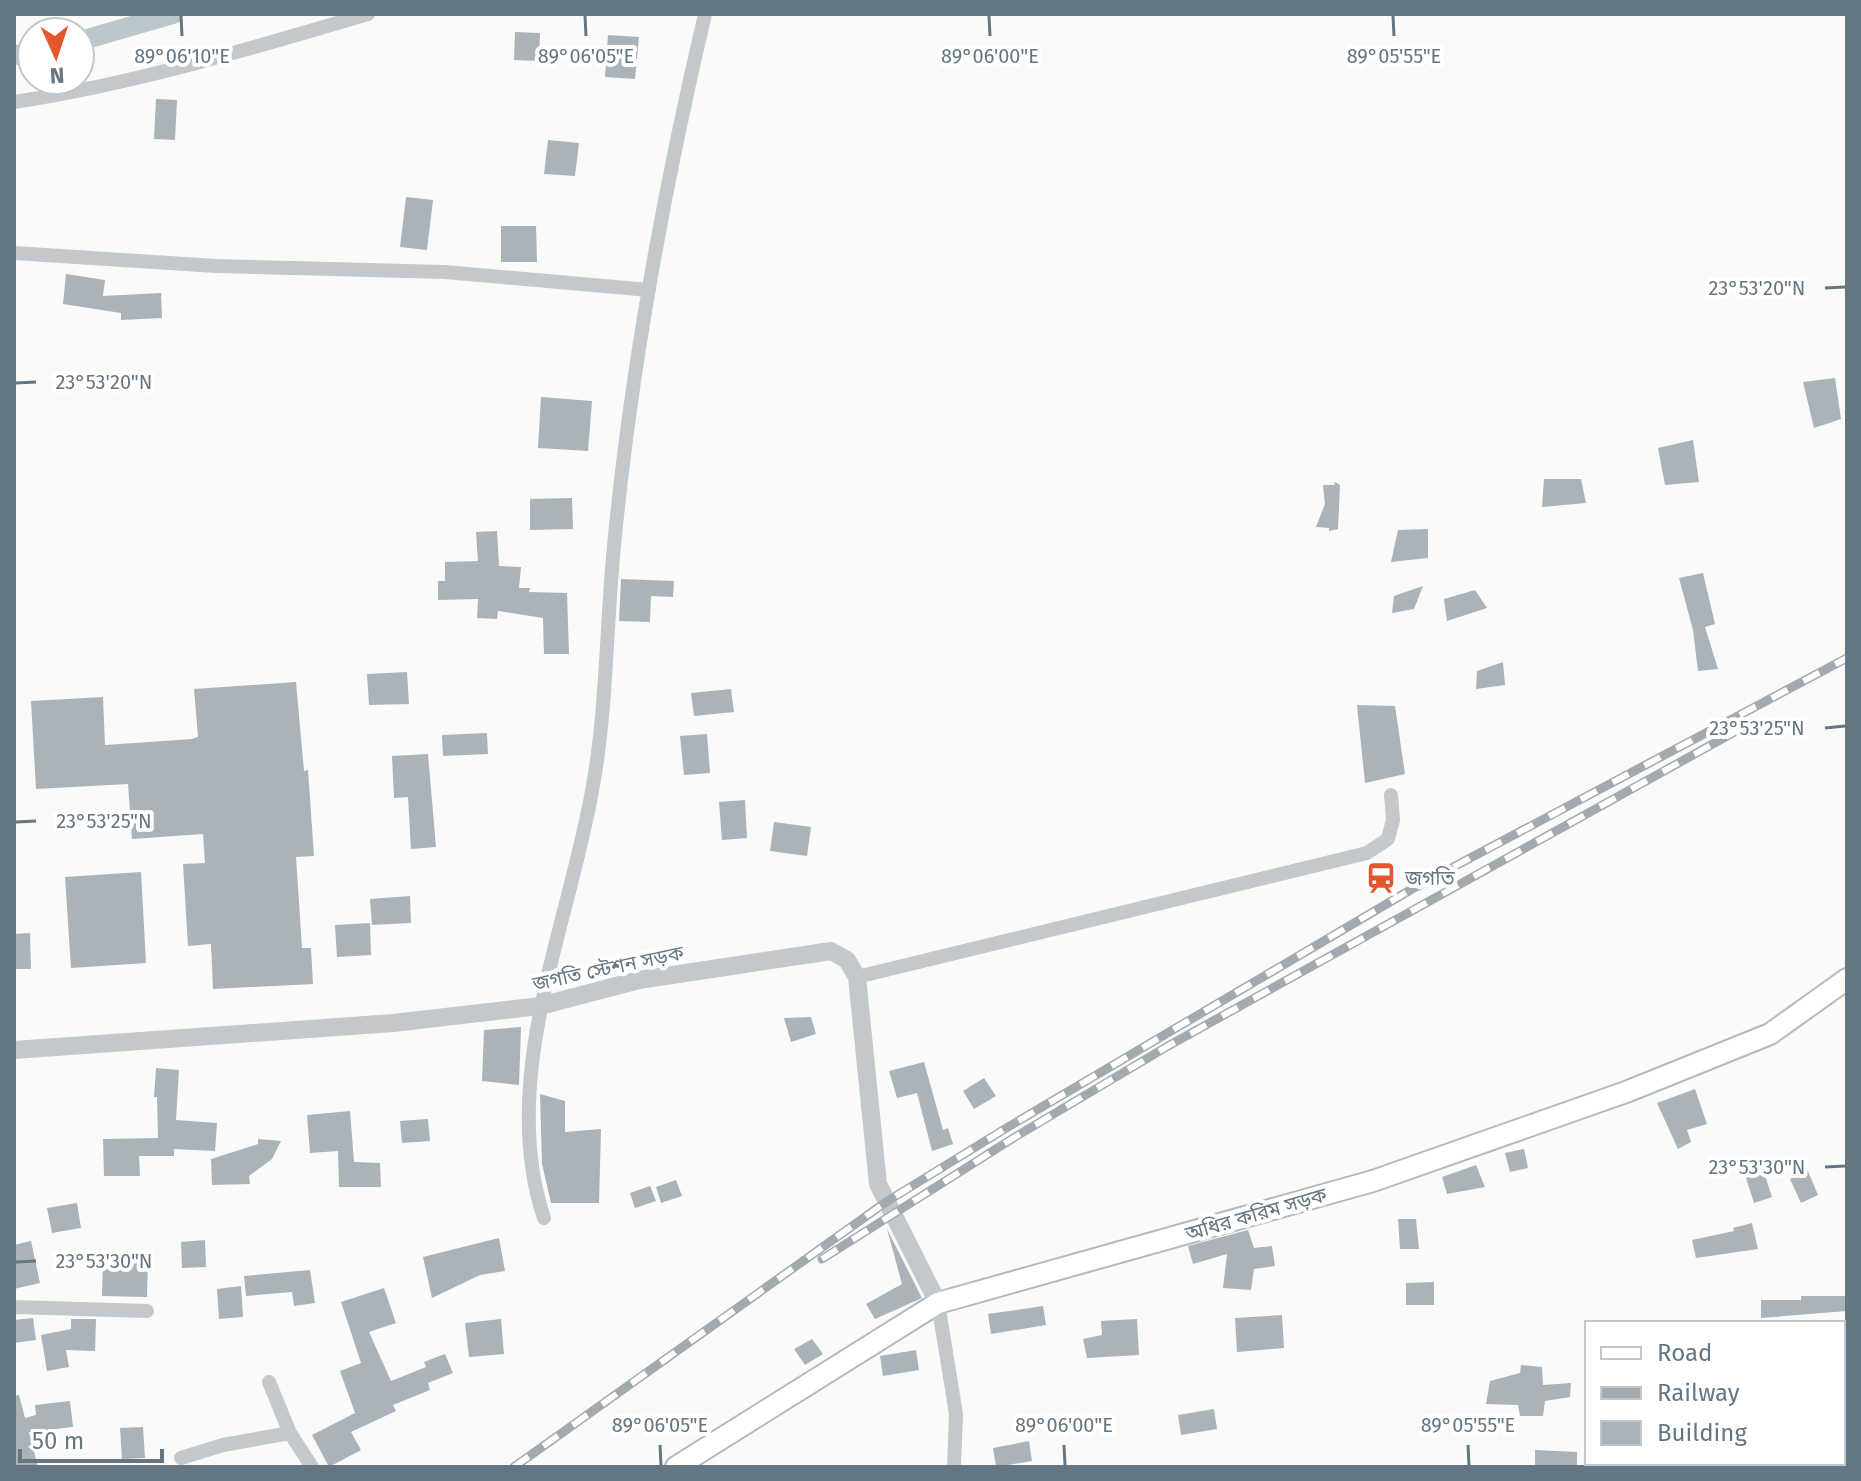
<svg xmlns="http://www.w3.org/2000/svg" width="1861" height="1481" font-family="'Fira Sans','Noto Sans Bengali',sans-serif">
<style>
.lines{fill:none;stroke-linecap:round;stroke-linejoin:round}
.canal{stroke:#bbc7cb;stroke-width:20}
.building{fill:#aab3b9}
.secondary-casing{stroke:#b3babf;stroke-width:24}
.minor{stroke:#c3c8cc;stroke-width:14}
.tertiary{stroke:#c3c8cc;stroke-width:18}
.secondary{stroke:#fff;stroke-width:20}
.rail-casing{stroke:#a2aab0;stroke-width:9}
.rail{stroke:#fff;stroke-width:6;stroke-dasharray:18;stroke-linecap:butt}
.ticks{fill:none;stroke:#657683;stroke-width:3}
.labels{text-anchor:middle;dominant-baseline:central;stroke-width:8;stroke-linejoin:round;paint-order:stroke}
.poi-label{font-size:20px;fill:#657683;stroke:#fff;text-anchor:start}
.street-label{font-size:20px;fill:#657683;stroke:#fff}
.ticks-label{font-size:20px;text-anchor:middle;fill:#657683;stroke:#fff;stroke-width:8;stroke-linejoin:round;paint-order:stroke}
</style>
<rect width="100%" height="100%" fill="#fafaf8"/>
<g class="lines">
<path class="canal" d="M 80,41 L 173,14
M 14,55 L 32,53"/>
</g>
<path class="building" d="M 515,32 L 540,33 L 539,61 L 514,60 Z
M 608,35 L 639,37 L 635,79 L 605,77 Z
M 156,99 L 177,100 L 175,140 L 154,139 Z
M 548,140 L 579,143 L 575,176 L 544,174 Z
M 406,197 L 433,200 L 427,250 L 400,247 Z
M 501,226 L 536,226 L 537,262 L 501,262 Z
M 66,274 L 105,280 L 103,296 L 161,293 L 162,318 L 121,320 L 121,313 L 63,304 Z
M 1835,378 L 1841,419 L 1814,428 L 1803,382 Z
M 541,397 L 592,401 L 588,451 L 538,448 Z
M 1693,440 L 1699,482 L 1665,485 L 1658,448 Z
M 1544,479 L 1581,479 L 1586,503 L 1542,507 Z
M 1335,482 L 1340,485 L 1338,529 L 1329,531 L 1329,528 L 1316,527 L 1325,504 L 1323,485 L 1334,485 Z
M 572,498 L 573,529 L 530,530 L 530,499 Z
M 1428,529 L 1428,558 L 1391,562 L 1398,530 Z
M 497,531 L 499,566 L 521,567 L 519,588 L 530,588 L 529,592 L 567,593 L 569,654 L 544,654 L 543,618 L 498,611 L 497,619 L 477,618 L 478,599 L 438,600 L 438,581 L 445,581 L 445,562 L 478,561 L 476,532 Z
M 1703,573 L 1715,624 L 1705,627 L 1718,669 L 1698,671 L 1693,630 L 1679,578 Z
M 621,579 L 674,581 L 673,597 L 651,596 L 650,622 L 619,621 Z
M 1423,586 L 1414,609 L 1392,613 L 1394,596 Z
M 1475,590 L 1487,608 L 1447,621 L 1444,599 Z
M 1503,662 L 1505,685 L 1476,689 L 1477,671 Z
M 407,672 L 409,704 L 369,705 L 367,674 Z
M 296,682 L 304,771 L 308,770 L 314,856 L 296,857 L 302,948 L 311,948 L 313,984 L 213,989 L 211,944 L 188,946 L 183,864 L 205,863 L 203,834 L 132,839 L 128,784 L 36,789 L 31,701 L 103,697 L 105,745 L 192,739 L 198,737 L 194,689 Z
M 731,689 L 734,712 L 694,716 L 691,693 Z
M 1357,705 L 1395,706 L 1405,774 L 1365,783 Z
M 487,733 L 488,754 L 443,756 L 442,735 Z
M 707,734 L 710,773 L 684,775 L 680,736 Z
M 428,754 L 436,847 L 411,849 L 408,797 L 394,798 L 392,756 Z
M 745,800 L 747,838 L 722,840 L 719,802 Z
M 774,822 L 811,827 L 807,856 L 770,851 Z
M 141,872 L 146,963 L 71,968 L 65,877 Z
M 410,896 L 411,923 L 372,925 L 370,899 Z
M 370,923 L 371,955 L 337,957 L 335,925 Z
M 30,933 L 31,969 L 14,969 L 14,934 Z
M 811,1017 L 816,1034 L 791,1042 L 784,1018 Z
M 521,1027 L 519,1085 L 482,1081 L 484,1030 Z
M 924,1062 L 943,1130 L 948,1128 L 953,1144 L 932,1151 L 917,1093 L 897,1098 L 889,1071 Z
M 156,1068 L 179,1070 L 176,1120 L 217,1123 L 215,1151 L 174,1149 L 174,1156 L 139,1156 L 140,1176 L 104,1176 L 103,1139 L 158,1138 L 157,1097 L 154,1097 Z
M 984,1078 L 996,1096 L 974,1109 L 963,1091 Z
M 1695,1089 L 1707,1124 L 1687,1130 L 1691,1142 L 1678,1149 L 1657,1103 Z
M 540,1094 L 565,1101 L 565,1132 L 601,1129 L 599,1203 L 551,1203 L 542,1164 Z
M 350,1111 L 354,1162 L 380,1163 L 381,1187 L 339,1187 L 338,1151 L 310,1153 L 307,1115 Z
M 428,1119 L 430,1141 L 402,1143 L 400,1121 Z
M 258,1139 L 281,1141 L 272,1159 L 249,1176 L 250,1184 L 212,1185 L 211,1159 L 258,1144 Z
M 1524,1149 L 1528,1168 L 1510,1172 L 1505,1153 Z
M 1476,1165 L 1485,1187 L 1447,1194 L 1442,1177 Z
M 1808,1171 L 1818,1195 L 1801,1203 L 1790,1179 Z
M 1764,1172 L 1772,1197 L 1754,1203 L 1746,1178 Z
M 676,1180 L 682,1196 L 661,1203 L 656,1187 Z
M 650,1186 L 656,1201 L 635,1208 L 630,1193 Z
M 77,1203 L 81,1228 L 52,1233 L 47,1208 Z
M 1398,1219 L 1416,1219 L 1419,1249 L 1400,1249 Z
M 1752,1223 L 1758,1249 L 1696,1258 L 1692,1240 L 1734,1231 L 1733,1228 Z
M 887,1229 L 922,1298 L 875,1319 L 866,1304 L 902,1284 Z
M 1248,1230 L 1254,1248 L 1272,1246 L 1275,1266 L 1254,1269 L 1251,1290 L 1223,1288 L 1227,1254 L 1193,1264 L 1188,1246 Z
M 499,1238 L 505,1271 L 480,1275 L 432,1298 L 423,1257 Z
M 205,1240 L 206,1267 L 182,1268 L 181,1242 Z
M 31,1241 L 40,1283 L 14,1289 L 14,1245 Z
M 103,1257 L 148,1258 L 147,1297 L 102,1296 Z
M 310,1270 L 315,1303 L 294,1306 L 292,1292 L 246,1296 L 244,1276 Z
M 1434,1282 L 1434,1305 L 1406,1305 L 1406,1283 Z
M 241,1286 L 243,1317 L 219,1319 L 217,1289 Z
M 384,1288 L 396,1323 L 369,1332 L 391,1381 L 426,1367 L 424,1362 L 445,1354 L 453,1373 L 428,1383 L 430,1390 L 393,1405 L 396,1411 L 351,1432 L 361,1450 L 329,1467 L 312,1435 L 355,1413 L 340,1371 L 361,1363 L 341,1302 Z
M 1801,1296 L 1847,1296 L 1847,1311 L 1761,1318 L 1761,1300 L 1801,1300 Z
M 1043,1306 L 1046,1325 L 991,1334 L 988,1314 Z
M 1282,1315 L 1284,1348 L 1237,1352 L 1235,1318 Z
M 33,1318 L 36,1340 L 14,1343 L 14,1320 Z
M 71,1319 L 96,1319 L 95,1351 L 66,1350 L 69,1367 L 47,1371 L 41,1335 L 71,1329 Z
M 501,1319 L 504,1354 L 469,1357 L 465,1323 Z
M 1137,1319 L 1139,1355 L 1087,1358 L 1083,1339 L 1102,1335 L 1101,1321 Z
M 812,1339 L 823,1354 L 805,1365 L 794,1349 Z
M 916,1350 L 919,1370 L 883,1376 L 880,1356 Z
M 1521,1365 L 1542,1367 L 1543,1385 L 1571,1383 L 1570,1397 L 1545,1401 L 1543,1416 L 1520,1416 L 1518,1405 L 1486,1404 L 1490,1381 L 1520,1373 Z
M 19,1395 L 25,1418 L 36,1415 L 35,1405 L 70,1401 L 73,1427 L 29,1432 L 38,1467 L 14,1467 L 14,1396 Z
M 1214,1409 L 1217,1429 L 1181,1435 L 1178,1415 Z
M 143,1427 L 145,1458 L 122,1459 L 120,1428 Z
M 1029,1441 L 1032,1461 L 996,1467 L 993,1448 Z
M 1535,1450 L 1577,1452 L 1577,1467 L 1535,1467 Z"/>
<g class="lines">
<defs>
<path id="secondary" d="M 676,1467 L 938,1303 L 1373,1181 L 1626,1092 L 1770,1034 L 1847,979"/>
</defs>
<use href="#secondary" class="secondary-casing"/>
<path class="minor" d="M 14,102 C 134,84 252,48 368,14
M 14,253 L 216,266 L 445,272 L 649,290
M 857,977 L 1367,853 L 1388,839 L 1393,820 L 1391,795
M 544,1218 C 498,1081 568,927 592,791 C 607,711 606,627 614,546 C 631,367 664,189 705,14
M 938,1303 L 956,1414 L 954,1467
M 14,1307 L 147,1311
M 269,1382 L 290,1433 L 312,1467
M 181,1458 L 223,1445 L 290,1433"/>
<path class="tertiary" d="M 14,1050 L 393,1023 L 540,1006 L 639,980 L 831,951 L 847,960 L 857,977 L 878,1184 L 938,1303"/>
<use href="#secondary" class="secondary"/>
<defs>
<path id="rail" d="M 822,1259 L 1015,1137 L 1168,1046 L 1747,725
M 514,1467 L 886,1202 L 1008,1127 L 1412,889 L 1847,658"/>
</defs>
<use href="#rail" class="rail-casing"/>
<use href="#rail" class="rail"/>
</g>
<path class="ticks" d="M 181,16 L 182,36M 585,16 L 586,36M 989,16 L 990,36M 1393,16 L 1394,36M 1825,288 L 1845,287M 16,383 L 36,382M 1825,728 L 1845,726M 16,822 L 36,821M 1825,1167 L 1845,1166M 16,1262 L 36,1261M 660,1445 L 661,1465M 1064,1445 L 1065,1465M 1468,1445 L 1469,1465"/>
<defs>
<symbol id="station-bare" viewBox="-9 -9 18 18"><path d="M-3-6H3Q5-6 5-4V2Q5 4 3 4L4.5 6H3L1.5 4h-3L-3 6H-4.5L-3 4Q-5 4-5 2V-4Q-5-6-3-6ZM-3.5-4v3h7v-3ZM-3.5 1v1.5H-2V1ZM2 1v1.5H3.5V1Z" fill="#e4572e" stroke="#fff" stroke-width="2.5" paint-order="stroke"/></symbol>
</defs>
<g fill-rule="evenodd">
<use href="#station-bare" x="1359" y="856" width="44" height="44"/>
</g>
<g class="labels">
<g class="poi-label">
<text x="1405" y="878">জগতি</text>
</g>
<g class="street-label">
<text transform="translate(608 968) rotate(-12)">জগতি স্টেশন সড়ক</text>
<text transform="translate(1256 1214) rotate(-16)">অধির করিম সড়ক</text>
</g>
</g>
<g class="ticks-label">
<text x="182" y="63">89°06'10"E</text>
<text x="586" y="63">89°06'05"E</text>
<text x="990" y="63">89°06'00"E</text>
<text x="1394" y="63">89°05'55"E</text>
<text x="1757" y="295">23°53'20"N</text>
<text x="104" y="389">23°53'20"N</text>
<text x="1757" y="735">23°53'25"N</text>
<text x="104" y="828">23°53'25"N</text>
<text x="1757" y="1174">23°53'30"N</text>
<text x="104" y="1268">23°53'30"N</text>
<text x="660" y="1432">89°06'05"E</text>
<text x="1064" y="1432">89°06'00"E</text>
<text x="1468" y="1432">89°05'55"E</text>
</g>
<rect width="1861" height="1481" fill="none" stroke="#657683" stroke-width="32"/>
<rect x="1585" y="1321" width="260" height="144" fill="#ffffff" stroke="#c1c8cd" stroke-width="2"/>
<rect x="1601" y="1347" width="40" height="12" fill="#ffffff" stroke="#c1c8cd" stroke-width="2"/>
<text x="1657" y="1361" font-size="24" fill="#657683">Road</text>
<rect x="1601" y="1387" width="40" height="12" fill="#a2aab0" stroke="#c1c8cd" stroke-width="2"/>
<text x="1657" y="1401" font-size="24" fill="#657683">Railway</text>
<rect x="1601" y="1421" width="40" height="24" fill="#aab3b9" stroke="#c1c8cd" stroke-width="2"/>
<text x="1657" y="1441" font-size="24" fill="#657683">Building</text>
<g transform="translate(56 56) rotate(177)"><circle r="38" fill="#ffffff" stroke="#c1c8cd" stroke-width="2"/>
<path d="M0-6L14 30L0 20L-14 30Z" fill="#e4572e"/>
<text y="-12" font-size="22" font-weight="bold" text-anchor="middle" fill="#657683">N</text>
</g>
<path d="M20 1449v12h142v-12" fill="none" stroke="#657683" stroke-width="4"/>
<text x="32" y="1449" font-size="24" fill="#657683" stroke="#ffffff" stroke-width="6" paint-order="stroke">50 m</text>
</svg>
